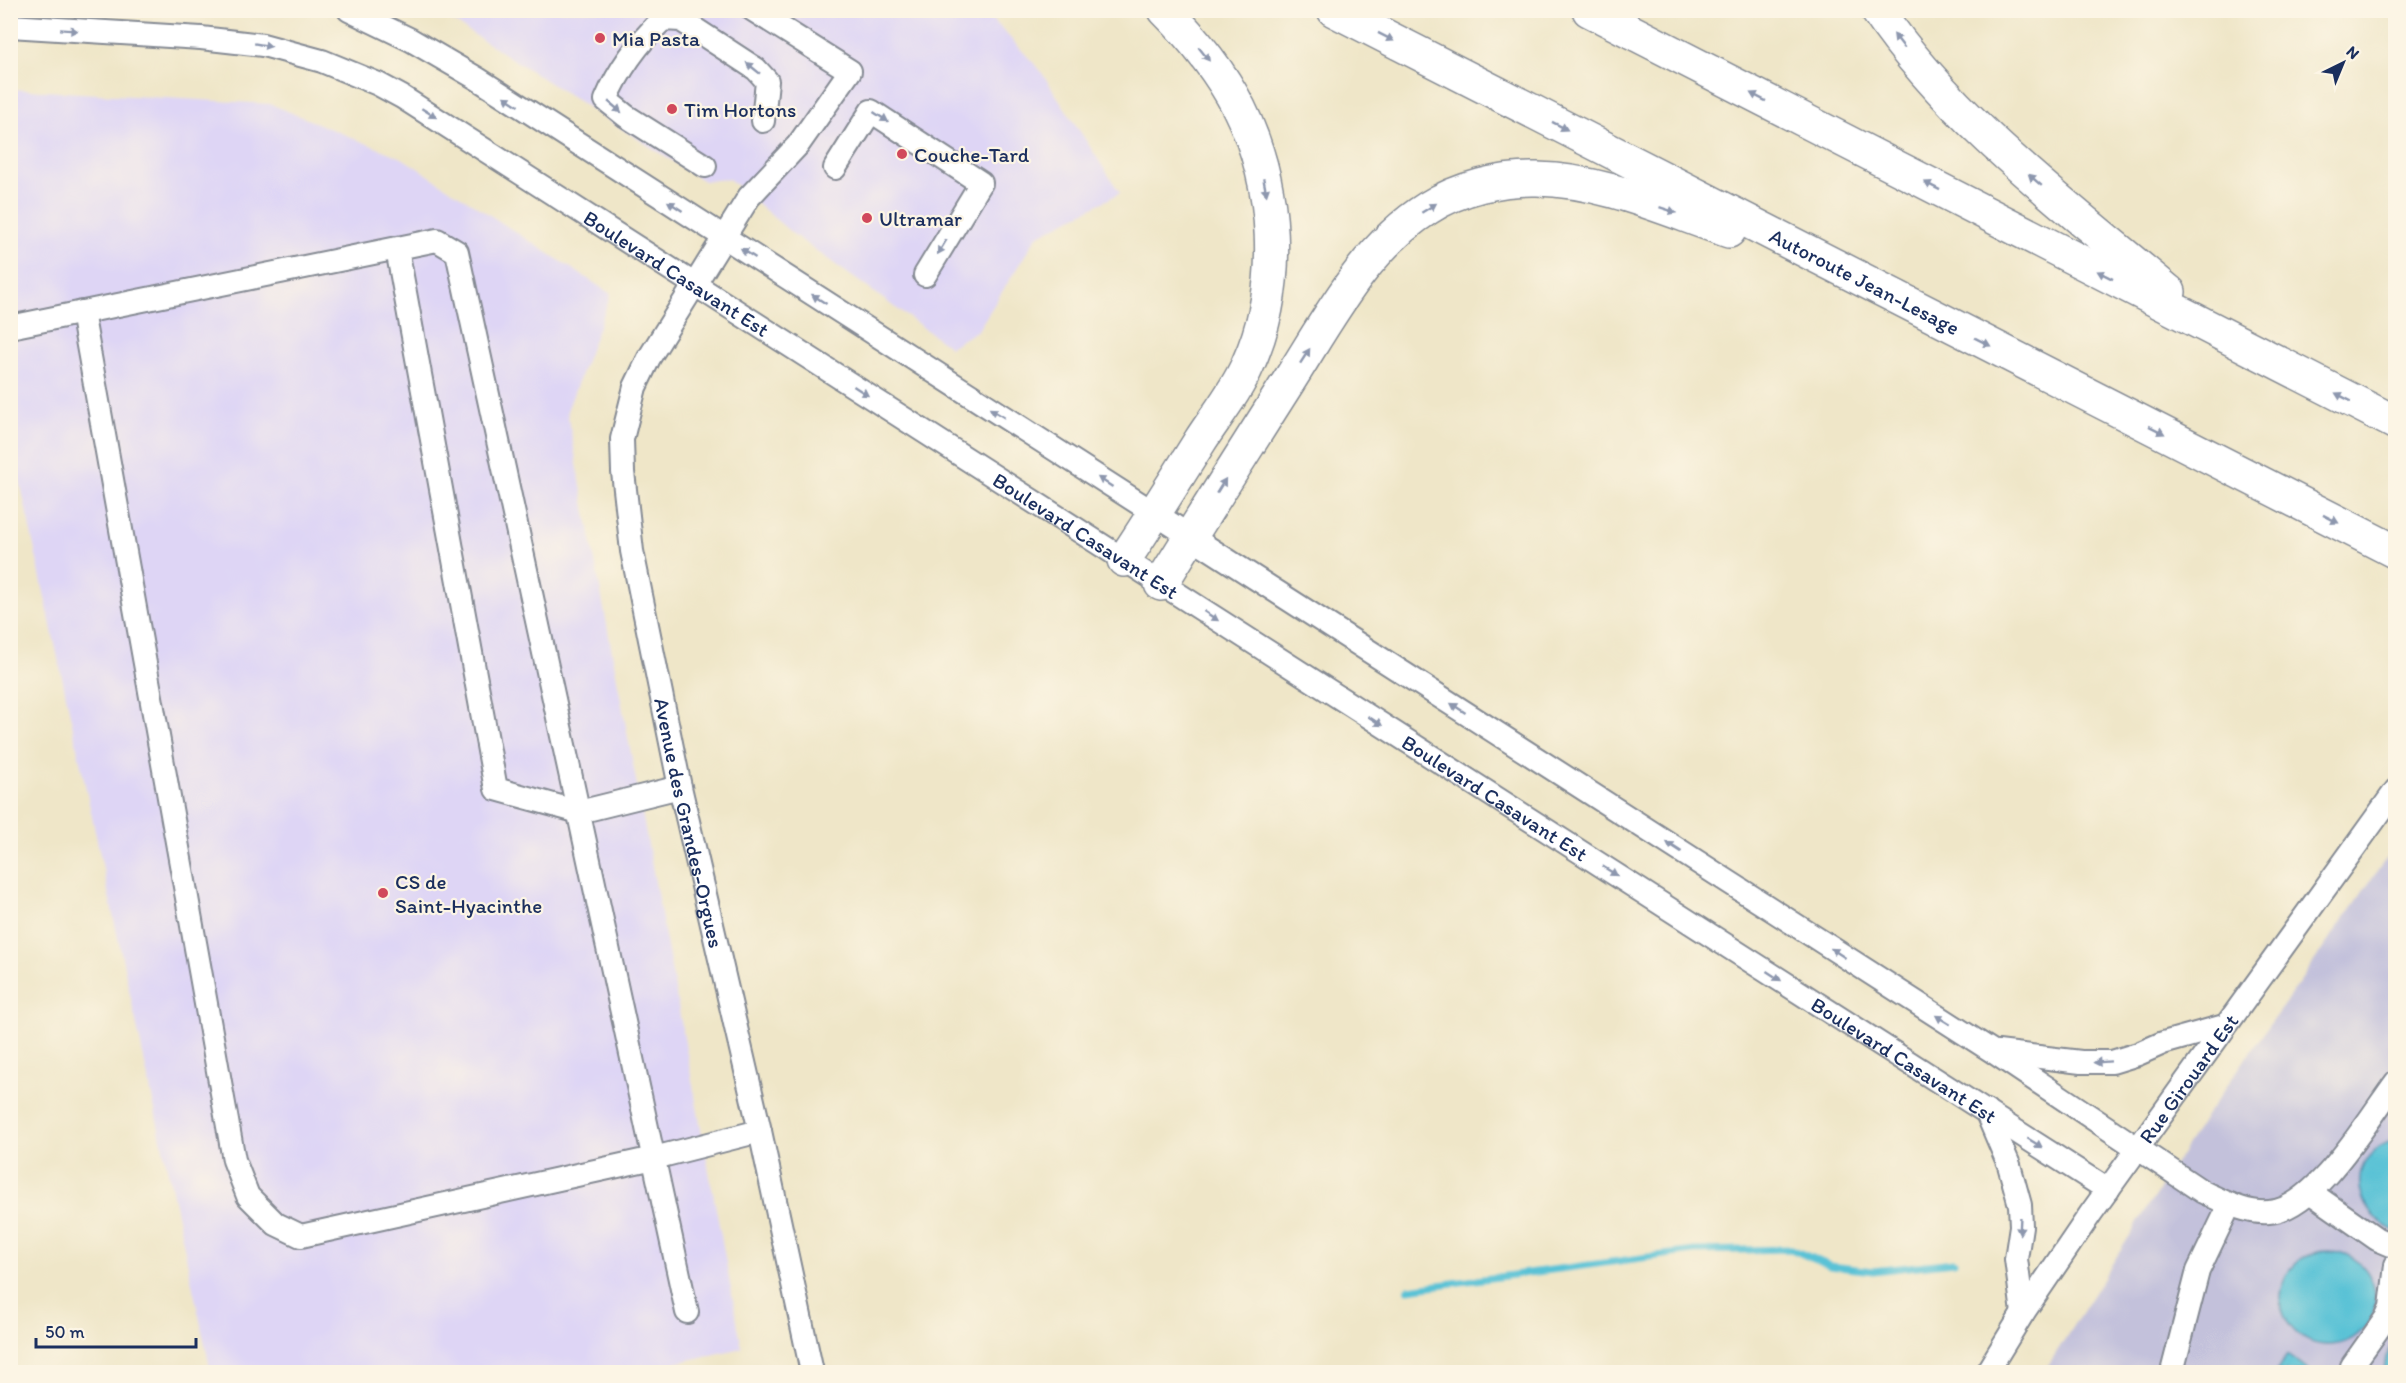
<svg xmlns="http://www.w3.org/2000/svg" width="2406" height="1383" font-family="Itim,sans-serif">
<style>
.built{fill:#ded5f5}
.industrial{fill:#c3c1db}
.water{fill:#5ac2d6;stroke:#3a789a;stroke-width:1.5}
.lines{fill:none;stroke-linecap:round;stroke-linejoin:round}
.stream{stroke:#5ac2d6;stroke-width:7}
.minor-casing{stroke:#858a93;stroke-width:26}
.highway-casing{stroke:#858a93;stroke-width:36}
.minor{stroke:#fff;stroke-width:22}
.highway{stroke:#fff;stroke-width:33}
.oneway{fill:#8d97ae}
.poi-dot{fill:#d1495b;stroke:#fcf5e5;stroke-width:2}
.labels{text-anchor:middle;dominant-baseline:central;stroke-width:4.5;stroke-linejoin:round;paint-order:stroke}
.poi-label{font-size:21px;fill:#1b2f5e;stroke:#fcf5e5;text-anchor:start}
.street-label{font-size:21px;fill:#1b2f5e;stroke:#fcf5e5}
</style>
<rect width="100%" height="100%" fill="#fcf5e5"/>
<filter id="ink" filterUnits="userSpaceOnUse"><feTurbulence type="fractalNoise" baseFrequency=".0167" numOctaves="2"/><feDisplacementMap in="SourceGraphic" scale="12" xChannelSelector="R" yChannelSelector="G"/><feConvolveMatrix kernelMatrix="1 2 1 2 8 2 1 2 1" color-interpolation-filters="sRGB"/></filter>
<filter id="wash" filterUnits="userSpaceOnUse"><feTurbulence type="fractalNoise" baseFrequency=".008" numOctaves="4" result="noise"/><feDisplacementMap in="SourceGraphic" scale="24" xChannelSelector="R" yChannelSelector="G"/><feGaussianBlur stdDeviation="1.35" result="paint"/><feColorMatrix in="noise" values="0 0 0 0 0 0 0 0 0 0 0 0 0 0 0 0 0 1.4 0 .05"/><feComposite in="paint" operator="in"/></filter>
<g filter="url(#wash)">
<rect width="100%" height="100%" fill="#efe6c8"/>
<path class="built" d="M 437,11 L 985,11 L 1040,70 L 1120,193 L 1037,236 L 978,330 L 950,347 L 793,234 L 729,179 L 704,181 Z
M 10,89 L 270,104 L 402,158 L 611,294 L 567,411 L 742,1348 L 635,1372 L 211,1372 L 11,439 Z"/>
<path class="industrial" d="M 2395,846 L 2395,1372 L 2044,1372 L 2202,1121 Z"/>
<path class="water" d="M 2395,1140 L 2396,1140 L 2395,1231 C 2350,1212 2346,1154 2395,1140 Z
M2281 1298a47 47 0 1 1 94 0a47 47 0 1 1-94 0Z
M 2395,1340 L 2395,1372 L 2384,1372 L 2386,1356 Z
M 2287,1355 L 2311,1372 L 2276,1372 Z"/>
<g class="lines">
<path class="stream" d="M 1408,1289 L 1694,1251 L 1791,1249 L 1830,1266 L 1873,1271 L 1954,1262"/>
</g>
</g>
<g filter="url(#ink)">
<g class="lines">
<defs>
<g id="minor">
<path d="M 349,10 L 411,40 L 478,79 L 1992,1051 L 2203,1192 C 2223,1201 2246,1214 2269,1212 C 2316,1209 2369,1118 2396,1082"/>
<path id="s1" d="M 753,10 L 850,71 L 798,145 L 749,197 L 649,358 L 635,387 L 622,439 L 623,472 L 632,551 L 680,787 L 760,1131 L 812,1372"/>
<path id="s2" d="M 10,26 L 201,38 L 263,45 L 322,61 L 378,84 L 402,97 L 2108,1190"/>
<path d="M 705,166 L 626,116 L 606,100 C 619,69 639,42 663,19 L 681,20 L 756,69 L 767,81 L 763,121"/>
<path d="M 835,168 L 871,111 L 981,183 L 925,275"/>
<path d="M 397,249 L 496,789 L 579,812 L 680,787"/>
<path d="M 82,312 L 234,1160 L 248,1196 L 276,1224 L 301,1236 L 654,1158 L 760,1131"/>
<path d="M 10,327 L 437,240 L 457,252 L 687,1312"/>
<path d="M 1998,1052 L 2081,1062 L 2112,1062 L 2138,1054 L 2163,1043 L 2224,1026"/>
<path d="M 1986,1111 L 2009,1165 L 2020,1205 L 2021,1226 L 2016,1259 L 2023,1313"/>
<path d="M 2310,1192 L 2377,1239 L 2396,1247"/>
<path d="M 2352,1366 L 2386,1318 L 2391,1307 L 2396,1265"/>
<path id="s3" d="M 1987,1372 L 2023,1313 L 2091,1213 L 2396,790"/>
<path d="M 2172,1372 L 2198,1271 L 2230,1204"/>
</g>
<g id="highway">
<path id="s4" d="M 1334,10 L 2396,552"/>
<path d="M 1589,10 L 2396,423"/>
<path d="M 1877,10 C 1950,119 2069,208 2169,292"/>
<path d="M 1124,560 C 1150,521 1175,481 1200,441 C 1216,416 1236,392 1248,364 C 1284,285 1277,184 1239,108 C 1220,71 1194,39 1165,10"/>
<path d="M 1161,584 C 1204,514 1248,445 1292,376 C 1330,316 1366,247 1428,208 C 1459,188 1501,178 1537,179 C 1603,180 1667,210 1729,231"/>
</g>
</defs>
<use href="#minor" class="minor-casing"/>
<use href="#highway" class="highway-casing"/>
<use href="#minor" class="minor"/>
<use href="#highway" class="highway"/>
</g>
<defs><path id="oneway-solid" d="M-6-.8H1V-3.2L6.5 0L1 3.2V.8H-6Z" transform="scale(1.5)"/></defs>
<g class="oneway">
<use href="#oneway-solid" transform="translate(69 30) rotate(4)"/>
<use href="#oneway-solid" transform="translate(1386 37) rotate(27)"/>
<use href="#oneway-solid" transform="translate(1899 41) rotate(-128)"/>
<use href="#oneway-solid" transform="translate(263 45) rotate(10)"/>
<use href="#oneway-solid" transform="translate(1204 54) rotate(52)"/>
<use href="#oneway-solid" transform="translate(753 68) rotate(-141)"/>
<use href="#oneway-solid" transform="translate(1758 97) rotate(-153)"/>
<use href="#oneway-solid" transform="translate(511 101) rotate(-147)"/>
<use href="#oneway-solid" transform="translate(615 107) rotate(40)"/>
<use href="#oneway-solid" transform="translate(429 113) rotate(32)"/>
<use href="#oneway-solid" transform="translate(881 117) rotate(33)"/>
<use href="#oneway-solid" transform="translate(1560 126) rotate(27)"/>
<use href="#oneway-solid" transform="translate(2035 180) rotate(-139)"/>
<use href="#oneway-solid" transform="translate(1932 186) rotate(-153)"/>
<use href="#oneway-solid" transform="translate(1265 187) rotate(79)"/>
<use href="#oneway-solid" transform="translate(675 206) rotate(-147)"/>
<use href="#oneway-solid" transform="translate(1429 208) rotate(-32)"/>
<use href="#oneway-solid" transform="translate(1668 210) rotate(19)"/>
<use href="#oneway-solid" transform="translate(942 247) rotate(121)"/>
<use href="#oneway-solid" transform="translate(748 253) rotate(-147)"/>
<use href="#oneway-solid" transform="translate(2105 275) rotate(-153)"/>
<use href="#oneway-solid" transform="translate(819 299) rotate(-147)"/>
<use href="#oneway-solid" transform="translate(1983 342) rotate(27)"/>
<use href="#oneway-solid" transform="translate(1305 356) rotate(-57)"/>
<use href="#oneway-solid" transform="translate(861 391) rotate(33)"/>
<use href="#oneway-solid" transform="translate(2343 397) rotate(-153)"/>
<use href="#oneway-solid" transform="translate(997 413) rotate(-148)"/>
<use href="#oneway-solid" transform="translate(2157 430) rotate(27)"/>
<use href="#oneway-solid" transform="translate(1105 482) rotate(-147)"/>
<use href="#oneway-solid" transform="translate(1221 486) rotate(-58)"/>
<use href="#oneway-solid" transform="translate(2331 519) rotate(27)"/>
<use href="#oneway-solid" transform="translate(1211 616) rotate(33)"/>
<use href="#oneway-solid" transform="translate(1458 708) rotate(-147)"/>
<use href="#oneway-solid" transform="translate(1375 721) rotate(33)"/>
<use href="#oneway-solid" transform="translate(1674 847) rotate(-147)"/>
<use href="#oneway-solid" transform="translate(1610 871) rotate(32)"/>
<use href="#oneway-solid" transform="translate(1838 953) rotate(-147)"/>
<use href="#oneway-solid" transform="translate(1774 976) rotate(33)"/>
<use href="#oneway-solid" transform="translate(1943 1020) rotate(-148)"/>
<use href="#oneway-solid" transform="translate(2102 1062) rotate(176)"/>
<use href="#oneway-solid" transform="translate(2035 1143) rotate(32)"/>
<use href="#oneway-solid" transform="translate(2020 1226) rotate(93)"/>
</g>
</g>
<g class="poi-dot">
<circle cx="600" cy="38" r="6"/>
<circle cx="672" cy="109" r="6"/>
<circle cx="902" cy="154" r="6"/>
<circle cx="867" cy="218" r="6"/>
<circle cx="383" cy="893" r="6"/>
</g>
<g class="labels">
<g class="poi-label">
<text x="612" y="38">Mia Pasta</text>
<text x="684" y="109">Tim Hortons</text>
<text x="914" y="154">Couche-Tard</text>
<text x="879" y="218">Ultramar</text>
<text x="395" y="881">CS de<tspan x="395" dy="24">Saint-Hyacinthe</tspan></text>
</g>
<g class="street-label">
<text stroke="none"><textPath href="#s2" startOffset="729">Boulevard Casavant Est</textPath></text>
<text stroke="none"><textPath href="#s4" startOffset="596">Autoroute Jean-Lesage</textPath></text>
<text stroke="none"><textPath href="#s2" startOffset="1215">Boulevard Casavant Est</textPath></text>
<text stroke="none"><textPath href="#s2" startOffset="1701">Boulevard Casavant Est</textPath></text>
<text stroke="none"><textPath href="#s1" startOffset="942">Avenue des Grandes-Orgues</textPath></text>
<text stroke="none"><textPath href="#s2" startOffset="2187">Boulevard Casavant Est</textPath></text>
<text stroke="none"><textPath href="#s3" startOffset="356">Rue Girouard Est</textPath></text>
</g>
</g>
<rect width="2406" height="1383" fill="none" stroke="#fcf5e5" stroke-width="36"/>
<g transform="translate(2343 63) rotate(43)" stroke="#fcf5e5" stroke-width="4.5" paint-order="stroke">
<path d="M0-4.5L10 22L0 15L-10 22Z" fill="#1b2f5e"/>
<text y="-9" font-size="16" font-weight="bold" text-anchor="middle" fill="#1b2f5e">N</text>
</g>
<path d="M36 1338v9h160v-9" fill="none" stroke="#1b2f5e" stroke-width="3"/>
<text x="45" y="1338" font-size="18" fill="#1b2f5e" stroke="#fcf5e5" stroke-width="4.5" paint-order="stroke">50 m</text>
</svg>
